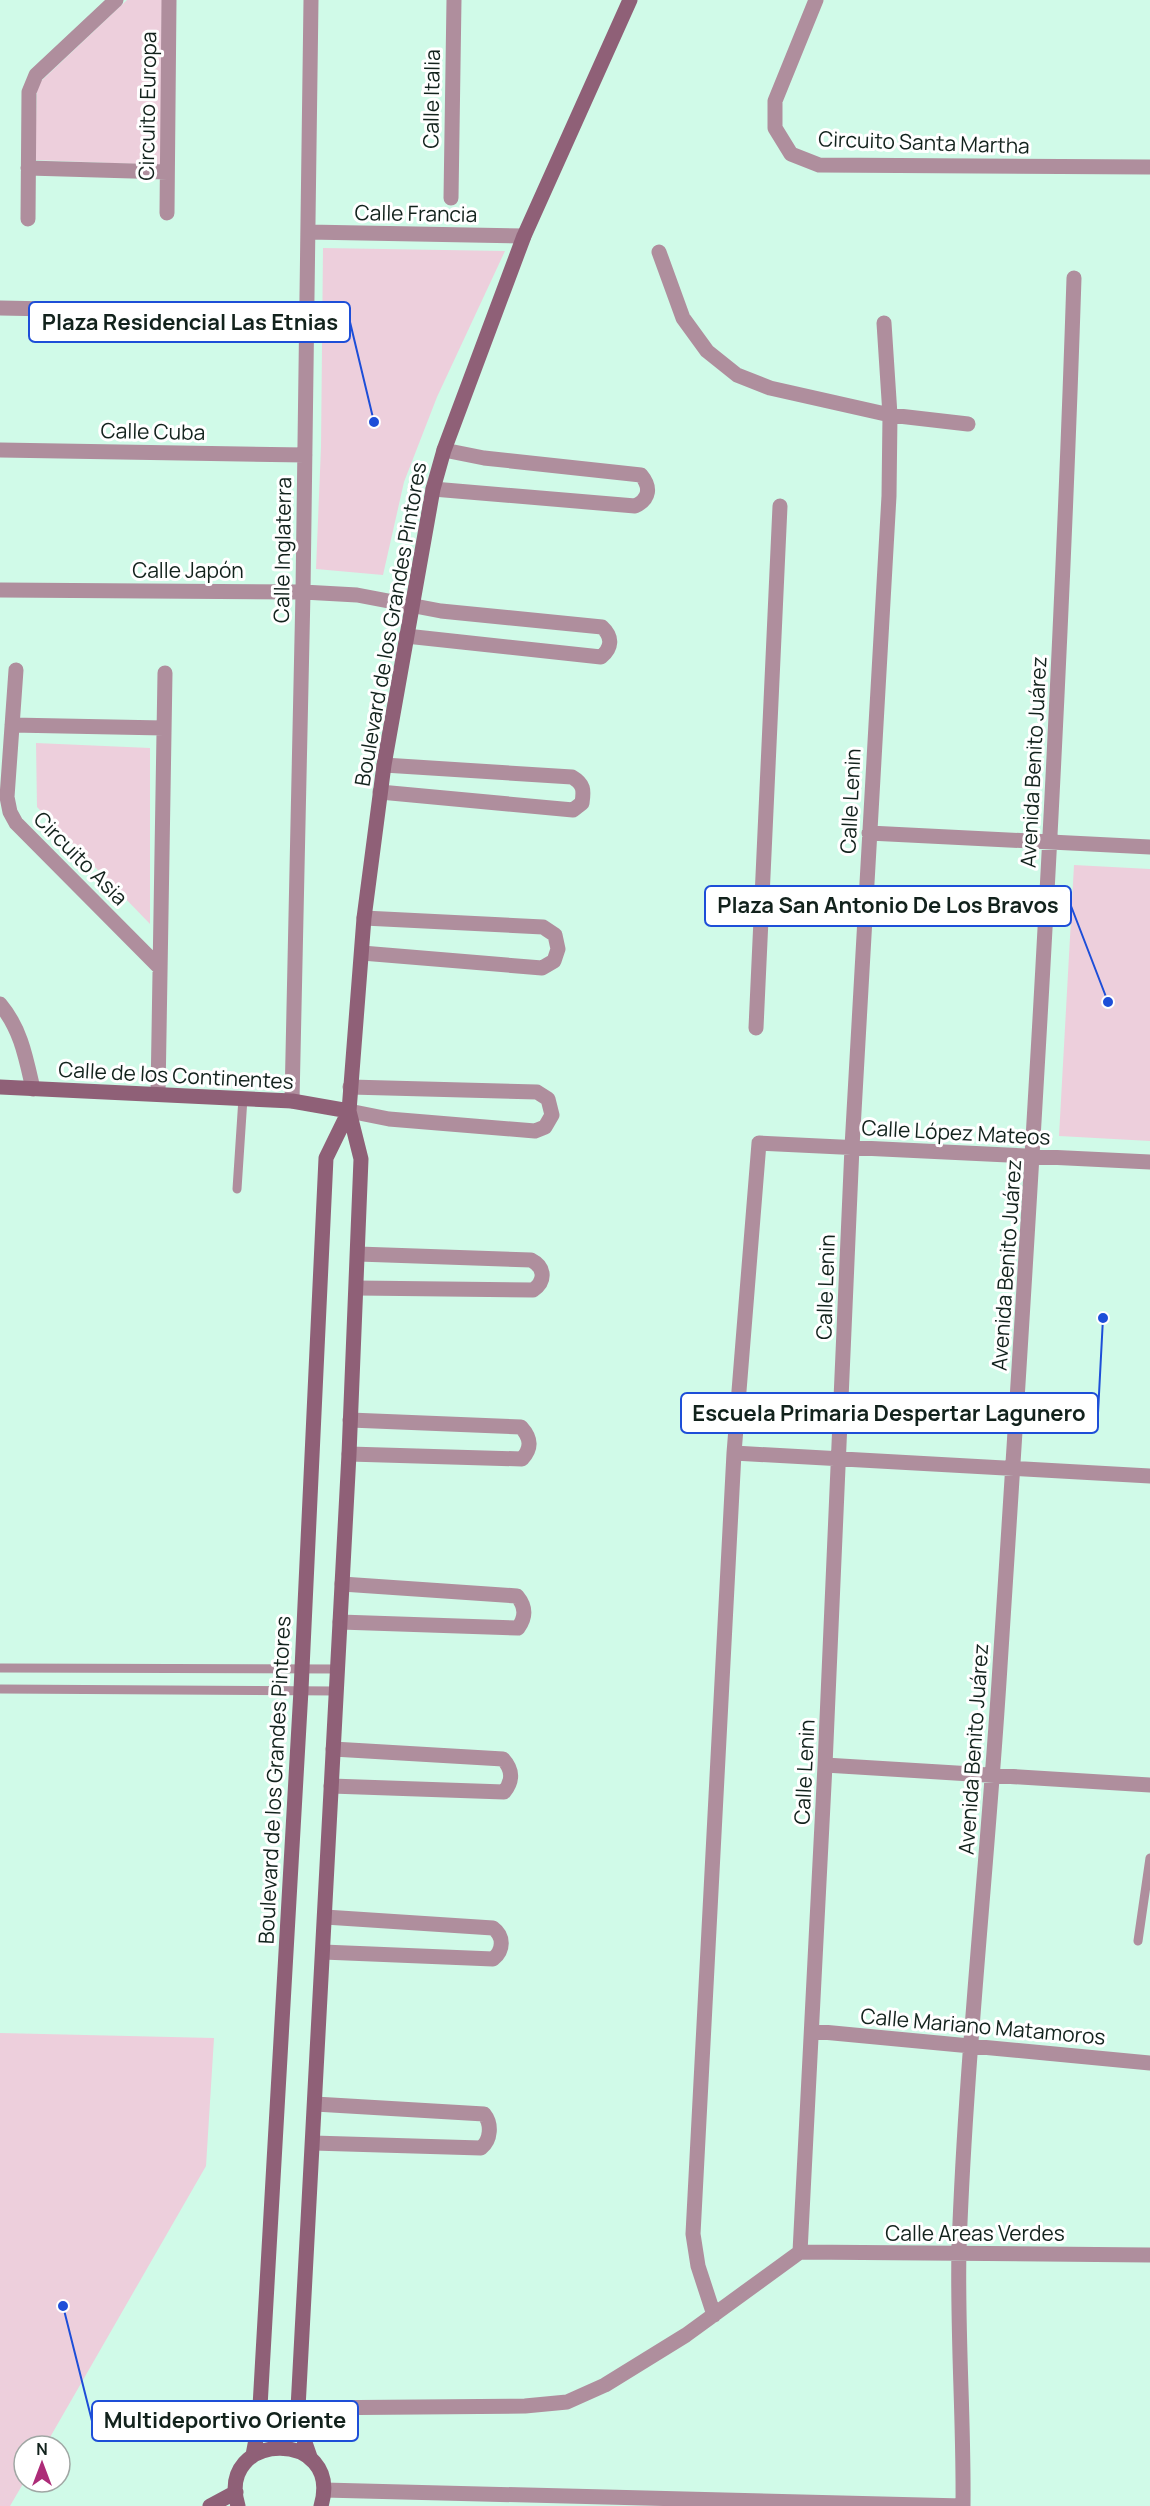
<svg xmlns="http://www.w3.org/2000/svg" width="1150" height="2506" font-family="Manrope,sans-serif">
<style>
.green{fill:#edcfdc}
.lines{fill:none;stroke-linecap:round;stroke-linejoin:round}
.lane{stroke:#af8e9d;stroke-width:9}
.street{stroke:#af8e9d;stroke-width:15}
.secondary{stroke:#8f6077;stroke-width:15}
.labels{text-anchor:middle;dominant-baseline:central;stroke-width:6;stroke-linejoin:round;paint-order:stroke}
.street-label{font-size:21px;fill:#12221c;stroke:#fff}
.leader{fill:none;stroke:#1d4ed8;stroke-width:2}
.callout-dot{fill:#1d4ed8;stroke:#fff;stroke-width:2}
.callout{fill:#fff;stroke:#1d4ed8;stroke-width:2}
.callout-label{font-size:22px;text-anchor:middle;font-weight:bold;fill:#12221c}
</style>
<rect width="100%" height="100%" fill="#d0fae8"/>
<path class="green" d="M 127,0 L 162,0 L 161,165 L 35,160 L 37,85 Z
M 323,248 L 505,251 L 437,397 L 404,482 L 383,575 L 316,569 L 321,447 Z
M 36,743 L 150,748 L 150,924 L 37,807 Z
M 1074,865 L 1150,869 L 1150,1141 L 1059,1136 Z
M 0,2033 L 214,2038 L 206,2166 L 45,2446 L 24,2446 L 24,2482 L 10,2506 L 0,2506 Z"/>
<g class="lines">
<path class="lane" d="M 237,1189 L 243,1098
M 0,1668 L 337,1669
M 0,1689 L 336,1691
M 1138,1941 L 1150,1858"/>
<path class="street" d="M 816,0 L 775,101 L 775,128 L 791,154 L 819,165 L 1150,167
M 28,168 L 167,172
M 451,198 L 454,0
M 167,213 L 169,0
M 28,219 L 29,92 L 36,75 L 116,0
M 308,232 L 524,236
M 659,252 L 683,318 L 707,351 L 737,375 L 770,388 L 890,415 L 968,424
M 0,308 L 307,314
M 0,450 L 305,455
M 433,489 L 635,506 C 650,499 651,487 641,475 L 484,458 L 444,450
M 0,590 L 303,592 L 357,595 L 441,611 L 602,627 C 613,637 612,648 601,657 L 406,636
M 16,670 L 7,797 L 10,812 L 16,823 L 160,968
M 12,725 L 164,728
M 380,792 L 573,810 L 582,803 C 584,790 584,784 572,777 L 384,765
M 869,833 L 1150,847
M 762,900 L 866,902
M 362,953 L 542,968 L 554,961 L 558,949 L 555,935 L 543,927 L 364,918
M 0,1004 C 21,1029 26,1058 33,1089
M 756,1028 L 780,506
M 158,1094 L 165,673
M 292,1101 L 303,592 L 311,0
M 349,1111 L 389,1119 L 535,1131 L 545,1127 L 552,1115 L 548,1099 L 537,1092 L 350,1087
M 357,1288 L 533,1290 C 546,1281 545,1267 531,1260 L 358,1254
M 734,1453 L 1150,1476
M 349,1454 L 522,1459 C 532,1448 531,1438 521,1427 L 350,1420
M 340,1622 L 518,1628 C 526,1617 526,1607 517,1596 L 342,1584
M 825,1765 L 1150,1785
M 331,1786 L 504,1792 C 513,1781 513,1770 503,1759 L 333,1749
M 323,1952 L 493,1959 C 504,1950 504,1936 493,1928 L 325,1917
M 812,2031 L 1150,2063
M 313,2143 L 481,2148 C 491,2140 492,2124 484,2114 L 315,2104
M 800,2252 L 825,1765 L 852,1147 L 889,496 L 890,415 L 884,323
M 800,2252 L 1150,2255
M 714,2315 L 698,2266 L 693,2234 L 734,1453 L 759,1143 L 1150,1162
M 298,2408 L 525,2406 L 567,2402 L 605,2385 L 686,2335 L 800,2252
M 324,2490 L 963,2506 C 964,2420 957,2334 959,2248 C 966,2053 988,1860 1000,1666 C 1030,1203 1059,741 1074,278"/>
<path class="secondary" d="M 0,1087 L 292,1101 L 349,1111
M 253,2455 L 259,2424 L 301,1690 L 326,1158 L 349,1111
M 310,2457 L 302,2434 L 298,2408 L 349,1454 L 361,1159 L 349,1111 L 364,918 L 384,765 L 433,489 L 444,450 L 524,236 L 630,0
M 210,2506 L 236,2492
M 238,2506 C 215,2430 344,2428 321,2506"/>
</g>
<g class="labels">
<g class="street-label">
<text transform="translate(431 99) rotate(-89)">Calle Italia</text>
<text transform="translate(147 106) rotate(-89)">Circuito Europa</text>
<text transform="translate(924 142) rotate(2)">Circuito Santa Martha</text>
<text transform="translate(416 213) rotate(1)">Calle Francia</text>
<text transform="translate(153 431) rotate(1)">Calle Cuba</text>
<text transform="translate(282 550) rotate(-89)">Calle Inglaterra</text>
<text x="188" y="570">Calle Japón</text>
<text transform="translate(390 624) rotate(-80)">Boulevard de los Grandes Pintores</text>
<text transform="translate(1033 762) rotate(-87)">Avenida Benito Juárez</text>
<text transform="translate(850 801) rotate(-87)">Calle Lenin</text>
<text transform="translate(81 858) rotate(45)">Circuito Asia</text>
<text transform="translate(176 1075) rotate(3)">Calle de los Continentes</text>
<text transform="translate(956 1132) rotate(3)">Calle López Mateos</text>
<text transform="translate(1006 1265) rotate(-86)">Avenida Benito Juárez</text>
<text transform="translate(825 1287) rotate(-88)">Calle Lenin</text>
<text transform="translate(973 1749) rotate(-86)">Avenida Benito Juárez</text>
<text transform="translate(804 1772) rotate(-87)">Calle Lenin</text>
<text transform="translate(274 1780) rotate(-87)">Boulevard de los Grandes Pintores</text>
<text transform="translate(983 2026) rotate(5)">Calle Mariano Matamoros</text>
<text x="975" y="2233">Calle Areas Verdes</text>
</g>
</g>
<path class="leader" d="M374 422L350 322M1108 1002L1071 906M1103 1318L1098 1413M63 2306L92 2421"/>
<g class="callout-dot">
<circle cx="374" cy="422" r="6"/>
<circle cx="1108" cy="1002" r="6"/>
<circle cx="1103" cy="1318" r="6"/>
<circle cx="63" cy="2306" r="6"/>
</g>
<g class="callout">
<rect x="29" y="302" width="321" height="40" rx="6"/>
<rect x="705" y="886" width="366" height="40" rx="6"/>
<rect x="681" y="1393" width="417" height="40" rx="6"/>
<rect x="92" y="2401" width="266" height="40" rx="6"/>
</g>
<g class="callout-label">
<text x="190" y="330">Plaza Residencial Las Etnias</text>
<text x="888" y="913">Plaza San Antonio De Los Bravos</text>
<text x="889" y="1421">Escuela Primaria Despertar Lagunero</text>
<text x="225" y="2428">Multideportivo Oriente</text>
</g>
<g transform="translate(42 2464)"><circle r="28" fill="#ffffff" stroke="#a0a7a4" stroke-width="1.5"/>
<path d="M0-4.5L10 22L0 15L-10 22Z" fill="#ad2c78"/>
<text y="-9" font-size="16" font-weight="bold" text-anchor="middle" fill="#12221c">N</text>
</g>
</svg>
